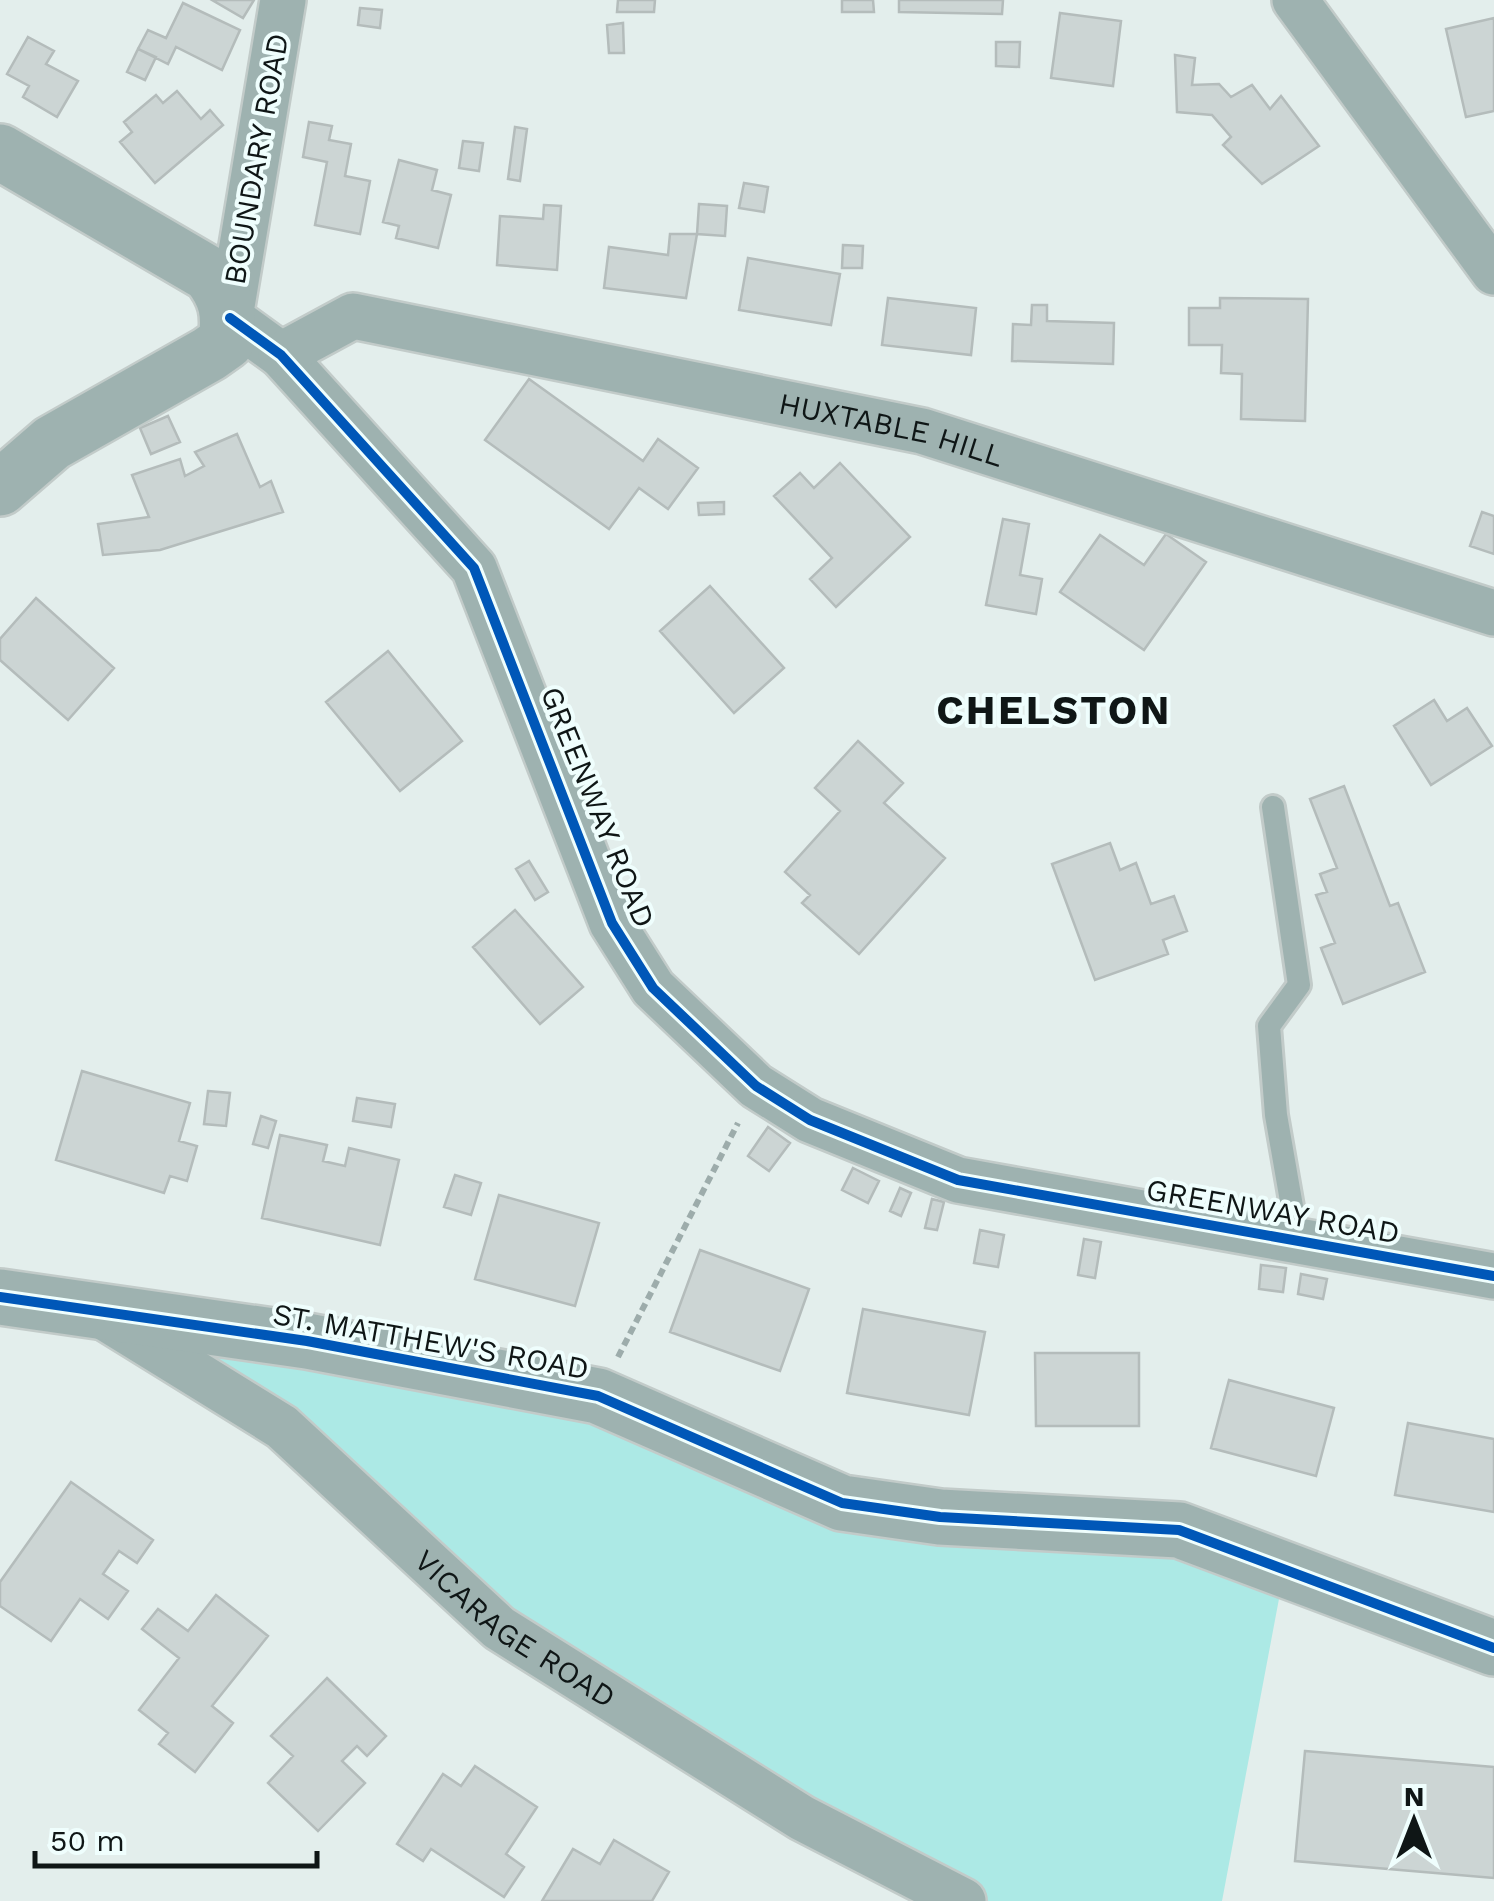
<svg xmlns="http://www.w3.org/2000/svg" width="1494" height="1901" font-family="'Work Sans',sans-serif">
<style>
.green{fill:#ace9e5}
.building{fill:#ccd5d4;stroke:#b4bcbb;stroke-width:2.5}
.lines{fill:none;stroke-linecap:round;stroke-linejoin:round}
.service-casing{stroke:#c2cbc9;stroke-width:28}
.minor-casing{stroke:#c2cbc9;stroke-width:50}
.tertiary-casing{stroke:#c2cbc9;stroke-width:60}
.path{stroke:#9dacab;stroke-width:6;stroke-dasharray:8 5;stroke-linecap:butt}
.service{stroke:#9eb2b0;stroke-width:22}
.minor{stroke:#9eb2b0;stroke-width:45}
.tertiary{stroke:#9eb2b0;stroke-width:55}
.cycleway-casing{stroke:#effefd;stroke-width:16}
.cycleway{stroke:#0057b8;stroke-width:10}
.labels{text-anchor:middle;dominant-baseline:central;stroke-width:8;stroke-linejoin:round;paint-order:stroke}
.street-label{font-size:30px;fill:#0f1616;stroke:#effefd}
.district-label{font-size:40px;font-weight:bold;letter-spacing:2.5px;fill:#0f1616;stroke:#effefd}
</style>
<rect width="100%" height="100%" fill="#e3eeec"/>
<path class="green" d="M 99,1314 L 423,1362 L 842,1503 L 1285,1567 L 1222,1901 L 963,1901 L 637,1712 L 282,1427 Z"/>
<path class="building" d="M 212,0 L 254,0 L 243,18 Z
M 618,0 L 655,0 L 654,12 L 617,12 Z
M 842,0 L 873,0 L 874,12 L 842,12 Z
M 899,0 L 1003,0 L 1002,14 L 899,12 Z
M 183,3 L 240,30 L 222,70 L 176,47 L 168,64 L 138,49 L 148,30 L 166,38 Z
M 360,8 L 382,10 L 380,28 L 358,25 Z
M 1060,13 L 1121,21 L 1113,86 L 1051,78 Z
M 1494,18 L 1494,111 L 1466,117 L 1446,29 Z
M 623,23 L 624,53 L 609,53 L 607,25 Z
M 28,37 L 54,51 L 46,64 L 78,81 L 57,117 L 23,97 L 29,86 L 7,74 Z
M 996,42 L 1020,42 L 1019,67 L 996,66 Z
M 138,49 L 156,57 L 145,80 L 127,72 Z
M 1175,55 L 1195,58 L 1192,85 L 1219,84 L 1231,97 L 1252,85 L 1270,109 L 1281,96 L 1319,146 L 1262,184 L 1223,145 L 1231,137 L 1212,115 L 1177,112 Z
M 177,91 L 201,119 L 210,110 L 223,125 L 155,183 L 120,142 L 132,132 L 124,122 L 156,95 L 163,103 Z
M 309,122 L 332,126 L 329,140 L 351,144 L 345,176 L 370,181 L 360,234 L 315,225 L 327,162 L 303,157 Z
M 515,127 L 527,129 L 520,181 L 508,179 Z
M 463,141 L 483,143 L 479,171 L 459,168 Z
M 399,160 L 437,170 L 432,190 L 451,195 L 438,248 L 396,238 L 399,226 L 383,222 Z
M 744,183 L 768,187 L 764,212 L 739,208 Z
M 699,204 L 727,206 L 725,236 L 697,234 Z
M 544,205 L 561,206 L 557,270 L 497,265 L 500,216 L 543,219 Z
M 670,234 L 697,234 L 686,298 L 604,288 L 609,247 L 668,255 Z
M 843,245 L 863,246 L 862,268 L 842,268 Z
M 748,258 L 840,274 L 831,325 L 739,310 Z
M 888,298 L 976,308 L 971,355 L 882,345 Z
M 1220,298 L 1308,299 L 1305,421 L 1241,419 L 1242,374 L 1221,373 L 1222,345 L 1189,345 L 1189,308 L 1220,308 Z
M 1032,305 L 1047,305 L 1047,321 L 1114,323 L 1113,364 L 1012,361 L 1013,324 L 1031,325 Z
M 529,379 L 643,461 L 658,439 L 698,468 L 668,509 L 639,488 L 609,529 L 485,440 Z
M 168,416 L 180,442 L 151,454 L 140,428 Z
M 237,434 L 260,487 L 271,481 L 283,512 L 160,550 L 103,555 L 98,524 L 149,517 L 132,475 L 180,459 L 185,476 L 204,466 L 195,452 Z
M 840,463 L 910,537 L 836,607 L 810,579 L 832,558 L 774,496 L 800,473 L 814,488 Z
M 724,502 L 724,514 L 699,515 L 698,503 Z
M 1482,512 L 1494,516 L 1494,554 L 1470,546 Z
M 1003,519 L 1029,524 L 1020,575 L 1042,579 L 1036,614 L 986,605 Z
M 1166,534 L 1206,562 L 1144,650 L 1060,592 L 1100,535 L 1144,565 Z
M 710,586 L 784,668 L 734,713 L 660,631 Z
M 36,598 L 114,668 L 68,720 L 0,660 L 0,639 Z
M 388,651 L 462,741 L 400,791 L 326,702 Z
M 1434,700 L 1447,721 L 1467,708 L 1492,746 L 1431,785 L 1394,726 Z
M 858,741 L 903,783 L 884,803 L 945,858 L 859,954 L 802,903 L 810,895 L 785,872 L 840,811 L 815,788 Z
M 1344,786 L 1390,906 L 1398,903 L 1425,972 L 1343,1004 L 1321,948 L 1335,943 L 1316,895 L 1327,892 L 1320,874 L 1337,868 L 1310,799 Z
M 1110,843 L 1120,870 L 1136,863 L 1151,904 L 1174,896 L 1187,931 L 1163,940 L 1168,954 L 1095,980 L 1052,864 Z
M 529,861 L 548,892 L 535,900 L 516,869 Z
M 515,910 L 583,987 L 540,1024 L 473,947 Z
M 82,1071 L 190,1103 L 179,1141 L 197,1146 L 187,1181 L 170,1176 L 164,1193 L 56,1160 Z
M 208,1091 L 230,1093 L 226,1126 L 204,1124 Z
M 357,1098 L 395,1104 L 391,1127 L 353,1121 Z
M 261,1116 L 276,1121 L 268,1148 L 253,1144 Z
M 768,1127 L 790,1143 L 769,1171 L 748,1156 Z
M 280,1135 L 327,1145 L 323,1161 L 345,1166 L 349,1148 L 399,1160 L 380,1245 L 262,1218 Z
M 853,1168 L 879,1181 L 868,1203 L 842,1190 Z
M 455,1175 L 481,1183 L 471,1215 L 444,1207 Z
M 900,1188 L 911,1193 L 901,1216 L 890,1211 Z
M 499,1195 L 599,1223 L 575,1306 L 475,1279 Z
M 932,1199 L 944,1202 L 937,1230 L 925,1228 Z
M 980,1230 L 1004,1235 L 998,1267 L 974,1263 Z
M 1084,1239 L 1101,1242 L 1095,1278 L 1078,1275 Z
M 700,1250 L 809,1289 L 780,1371 L 670,1332 Z
M 1261,1265 L 1286,1268 L 1283,1292 L 1259,1289 Z
M 1301,1274 L 1327,1279 L 1323,1299 L 1298,1294 Z
M 863,1309 L 985,1332 L 969,1415 L 847,1393 Z
M 1035,1353 L 1139,1353 L 1139,1426 L 1036,1426 Z
M 1229,1380 L 1334,1408 L 1316,1476 L 1211,1448 Z
M 1408,1423 L 1494,1439 L 1494,1512 L 1395,1495 Z
M 71,1482 L 153,1540 L 137,1563 L 119,1551 L 103,1574 L 128,1591 L 108,1619 L 80,1599 L 51,1641 L 0,1606 L 0,1582 Z
M 216,1595 L 268,1636 L 212,1706 L 233,1723 L 195,1772 L 159,1744 L 168,1733 L 139,1710 L 179,1658 L 142,1629 L 158,1609 L 188,1631 Z
M 327,1678 L 386,1736 L 367,1756 L 357,1746 L 342,1761 L 365,1783 L 318,1831 L 268,1783 L 293,1756 L 271,1736 Z
M 1305,1751 L 1494,1767 L 1494,1878 L 1295,1861 Z
M 475,1766 L 537,1807 L 506,1854 L 524,1867 L 504,1897 L 431,1849 L 423,1861 L 397,1844 L 443,1774 L 461,1786 Z
M 614,1840 L 669,1872 L 652,1901 L 542,1901 L 573,1849 L 600,1864 Z"/>
<g class="lines">
<defs>
<path id="service" d="M 1273,807 L 1299,985 L 1269,1026 L 1276,1115 L 1298,1241"/>
<g id="minor">
<path d="M 283,0 L 230,318 L 281,355 L 474,568 L 612,923 L 653,988 L 756,1086 L 810,1120 L 958,1180 L 1494,1276"/>
<path d="M 1295,0 L 1494,272"/>
<path id="s1" d="M 281,355 L 353,316 L 922,431 L 1494,613"/>
<path id="s2" d="M 101,1315 L 282,1427 L 499,1628 L 802,1818 L 963,1901"/>
</g>
<path id="tertiary" d="M 0,152 L 209,274 C 227,296 230,314 226,342 L 209,354 L 52,443 L 0,488
M 0,1297 L 307,1341 L 598,1396 L 842,1503 L 940,1517 L 1179,1530 L 1494,1648"/>
</defs>
<use href="#service" class="service-casing"/>
<use href="#minor" class="minor-casing"/>
<use href="#tertiary" class="tertiary-casing"/>
<path class="path" d="M 618,1357 L 738,1123"/>
<use href="#service" class="service"/>
<use href="#minor" class="minor"/>
<use href="#tertiary" class="tertiary"/>
<defs>
<path id="cycleway" d="M 230,318 L 281,355 L 474,568 L 612,923 L 653,988 L 756,1086 L 810,1120 L 958,1180 L 1494,1276
M 0,1297 L 307,1341 L 598,1396 L 842,1503 L 940,1517 L 1179,1530 L 1494,1648"/>
</defs>
<use href="#cycleway" class="cycleway-casing"/>
<use href="#cycleway" class="cycleway"/>
</g>
<g class="labels">
<g class="street-label">
<text transform="translate(256 159) rotate(-80)">BOUNDARY ROAD</text>
<text stroke="none"><textPath href="#s1" startOffset="632">HUXTABLE HILL</textPath></text>
<text transform="translate(598 807) rotate(68)">GREENWAY ROAD</text>
<text transform="translate(1273 1211) rotate(10)">GREENWAY ROAD</text>
<text transform="translate(431 1341) rotate(10)">ST. MATTHEW'S ROAD</text>
<text stroke="none"><textPath href="#s2" startOffset="522">VICARAGE ROAD</textPath></text>
</g>
<g class="district-label">
<text x="1054" y="710">CHELSTON</text>
</g>
</g>
<g transform="translate(1414 1821)" stroke="#effefd" stroke-width="8" paint-order="stroke">
<path d="M0-8L18 38L0 25L-18 38Z" fill="#0f1616"/>
<text y="-15" font-size="28" font-weight="bold" text-anchor="middle" fill="#0f1616">N</text>
</g>
<path d="M35 1851v15h282v-15" fill="none" stroke="#0f1616" stroke-width="5"/>
<text x="50" y="1851" font-size="30" fill="#0f1616" stroke="#effefd" stroke-width="8" paint-order="stroke">50 m</text>
</svg>
